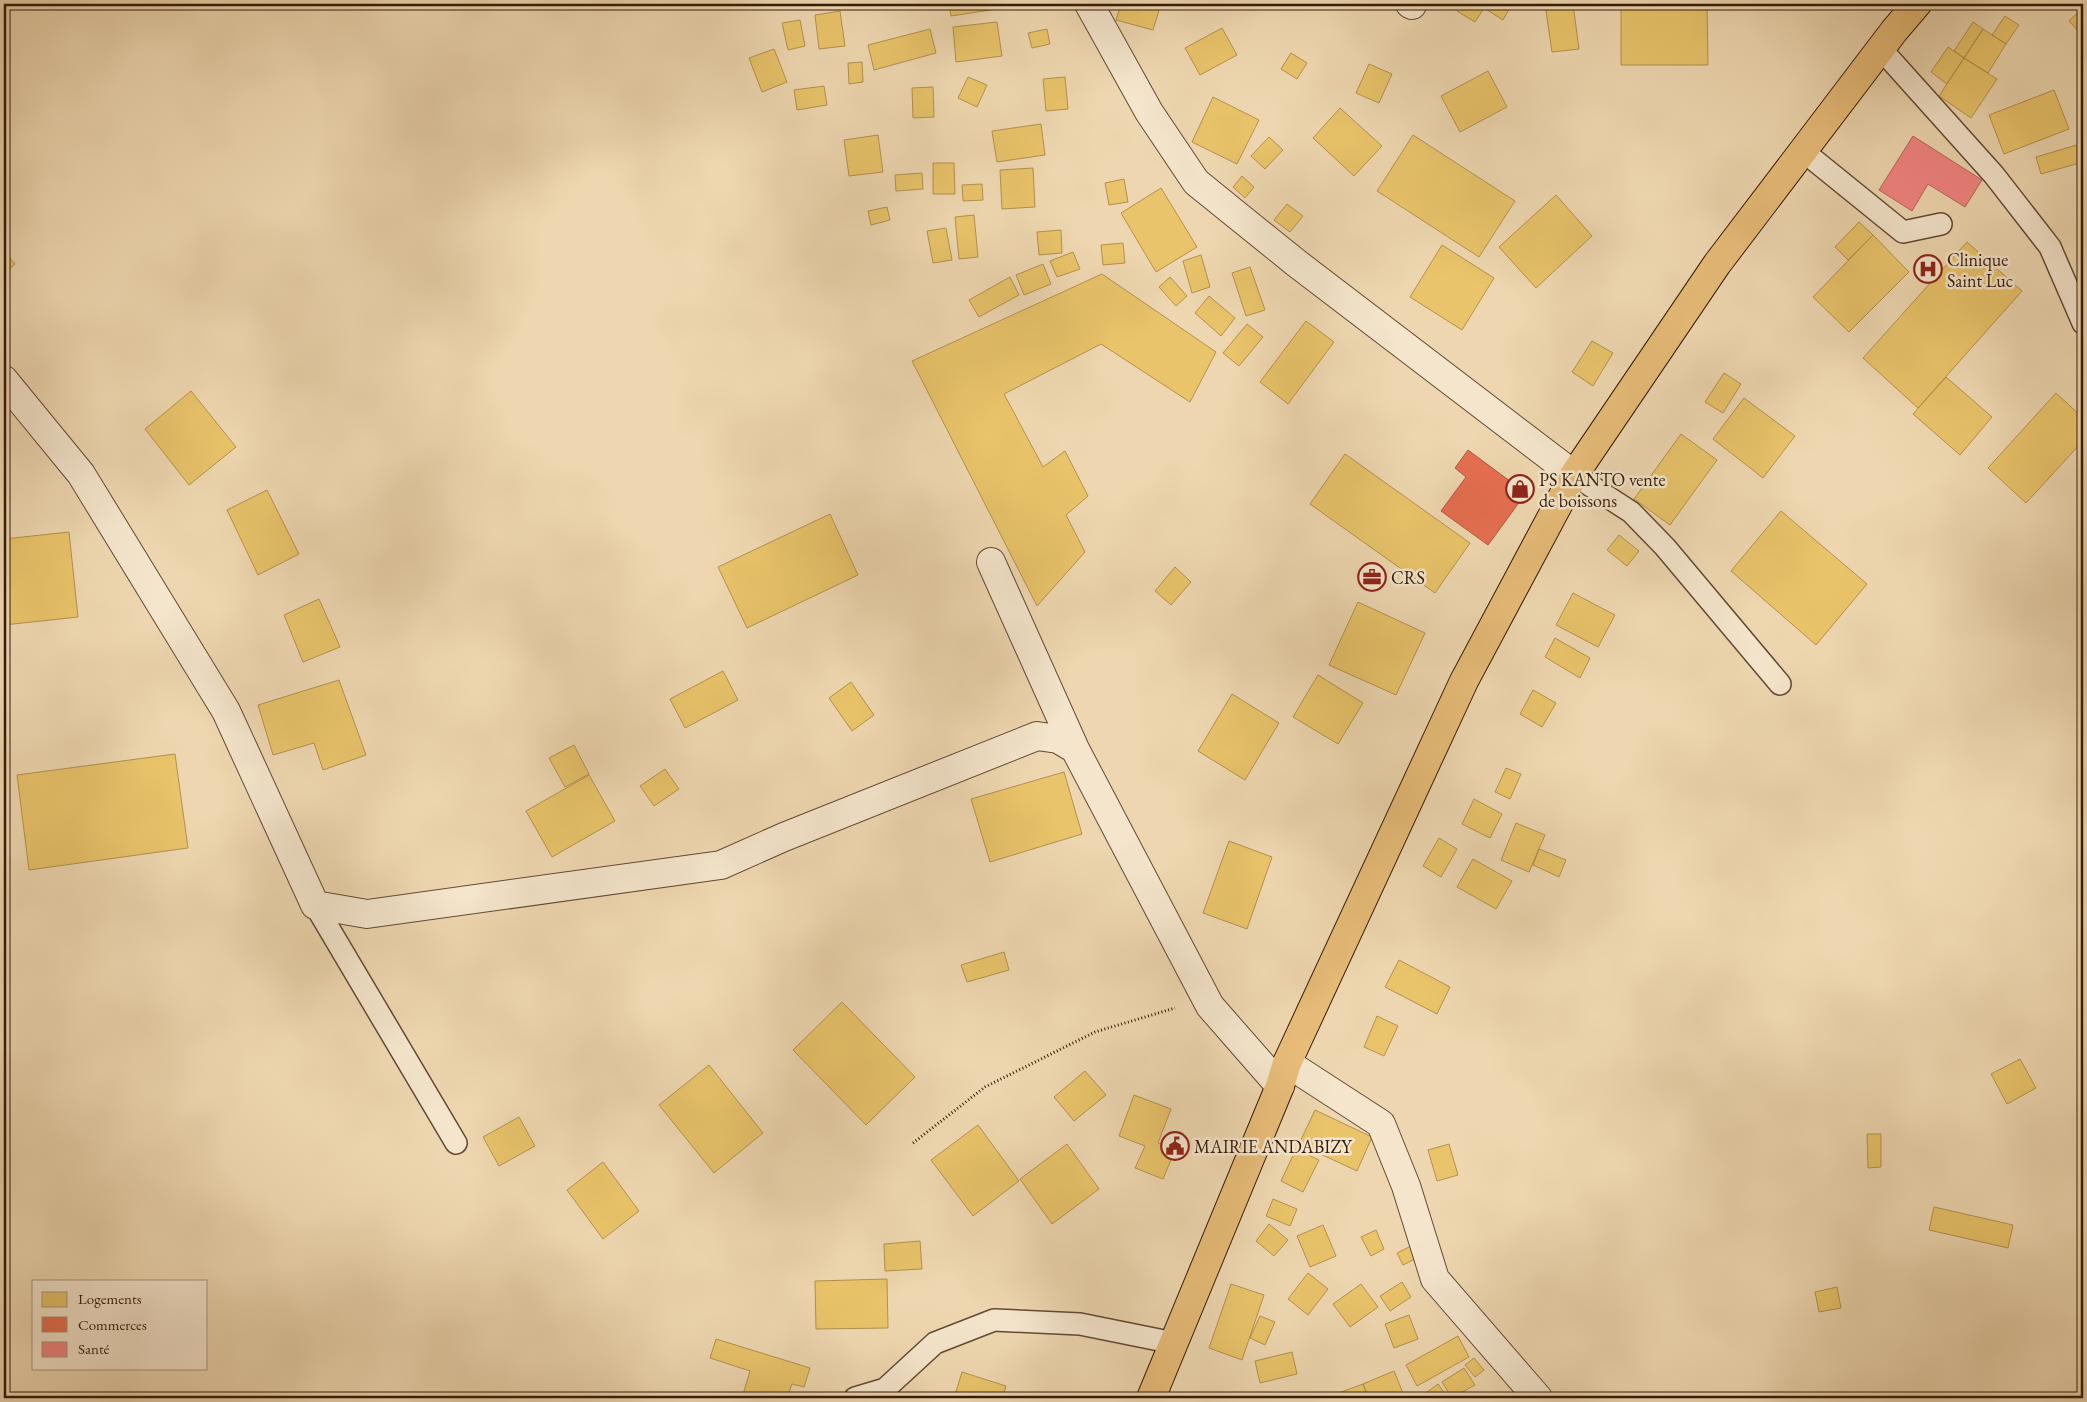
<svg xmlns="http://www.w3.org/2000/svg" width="2087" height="1402" font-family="'EB Garamond',serif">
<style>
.homes{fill:#e9c46a;stroke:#b3914d}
.shops{fill:#e76f51;stroke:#b2563b}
.health{fill:#f28482;stroke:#b9645e}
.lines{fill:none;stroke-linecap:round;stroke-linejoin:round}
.service-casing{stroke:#634a33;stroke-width:24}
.minor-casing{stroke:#634a33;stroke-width:30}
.primary-casing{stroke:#351b09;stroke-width:30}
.path{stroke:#351b09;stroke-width:3;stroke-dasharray:1 2.5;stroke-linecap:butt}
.service{stroke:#f4e5cc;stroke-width:21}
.minor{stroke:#f4e5cc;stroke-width:28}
.primary{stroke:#e7bc78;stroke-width:28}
.labels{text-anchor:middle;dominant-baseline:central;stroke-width:5;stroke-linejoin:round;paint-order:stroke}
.poi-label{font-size:18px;fill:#351b09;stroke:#f4e5cc;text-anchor:start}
</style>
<rect width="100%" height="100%" fill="#eed7b0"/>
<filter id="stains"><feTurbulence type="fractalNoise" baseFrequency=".004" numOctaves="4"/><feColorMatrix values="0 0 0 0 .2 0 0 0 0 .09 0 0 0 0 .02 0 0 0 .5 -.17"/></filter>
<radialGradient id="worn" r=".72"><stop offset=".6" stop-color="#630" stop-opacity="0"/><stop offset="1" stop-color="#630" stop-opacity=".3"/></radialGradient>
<path class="homes" d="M 949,4 L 997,4 L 997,9 L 951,16 Z
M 1121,4 L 1161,4 L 1153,30 L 1116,20 Z
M 1249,4 L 1267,4 L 1252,10 Z
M 1462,4 L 1512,4 L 1503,20 L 1484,8 L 1475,22 L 1457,11 Z
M 1545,4 L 1573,4 L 1579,49 L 1552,52 Z
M 1621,4 L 1707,4 L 1708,65 L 1621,65 Z
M 2083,8 L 2083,36 L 2069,21 Z
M 840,11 L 845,46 L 819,49 L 815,15 Z
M 2005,16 L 2019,25 L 2006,44 L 1992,35 Z
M 800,20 L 805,46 L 788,50 L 782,23 Z
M 997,22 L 1002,56 L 956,62 L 953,27 Z
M 1973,22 L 1983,29 L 1964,58 L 1954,51 Z
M 1222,28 L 1237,55 L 1200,75 L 1185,48 Z
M 930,29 L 936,53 L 874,70 L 868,45 Z
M 1047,29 L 1050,44 L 1032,48 L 1028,33 Z
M 1983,29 L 2006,44 L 1988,73 L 1964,58 Z
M 1948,47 L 1964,58 L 1947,84 L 1931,72 Z
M 774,49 L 787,82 L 762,92 L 749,58 Z
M 1291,53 L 1307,63 L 1297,79 L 1281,69 Z
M 1964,58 L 1997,79 L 1971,118 L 1939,96 Z
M 862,62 L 863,82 L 849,84 L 848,63 Z
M 1369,64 L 1392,74 L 1379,103 L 1356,93 Z
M 1488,71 L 1507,107 L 1460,132 L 1441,96 Z
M 968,77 L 987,85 L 977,107 L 958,98 Z
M 1065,77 L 1068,109 L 1046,111 L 1043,79 Z
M 824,86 L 827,105 L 797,110 L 794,90 Z
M 933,87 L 934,117 L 913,118 L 912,88 Z
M 2054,90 L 2069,129 L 2004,154 L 1989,115 Z
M 1213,97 L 1259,120 L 1237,164 L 1192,142 Z
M 1340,108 L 1382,146 L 1354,176 L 1313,138 Z
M 1041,124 L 1045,155 L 997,162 L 992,131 Z
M 878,135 L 883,172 L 849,176 L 844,140 Z
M 1413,135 L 1515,201 L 1479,257 L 1377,191 Z
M 1269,137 L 1283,150 L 1265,169 L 1251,156 Z
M 2080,144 L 2083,162 L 2041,174 L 2036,157 Z
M 933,163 L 954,163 L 955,194 L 933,194 Z
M 1033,168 L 1035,207 L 1002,209 L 1000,170 Z
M 922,173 L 923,189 L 896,191 L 895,175 Z
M 1242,176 L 1254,187 L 1245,198 L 1233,187 Z
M 1124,179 L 1128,202 L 1109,205 L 1105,183 Z
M 982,184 L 983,200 L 963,201 L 962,185 Z
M 1161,188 L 1197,247 L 1156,272 L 1121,213 Z
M 1556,195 L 1592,236 L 1536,288 L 1499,247 Z
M 1287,204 L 1303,216 L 1290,232 L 1274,220 Z
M 887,207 L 890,220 L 871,225 L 868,211 Z
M 974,215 L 978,257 L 959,259 L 955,217 Z
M 1859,222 L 1873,235 L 1848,260 L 1835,247 Z
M 946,228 L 952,260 L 933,263 L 927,231 Z
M 1061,230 L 1062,253 L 1039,255 L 1037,232 Z
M 1873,235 L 1909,272 L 1849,332 L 1813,297 Z
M 1967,242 L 2022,291 L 1918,408 L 1863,358 Z
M 1123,243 L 1125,263 L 1103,265 L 1101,245 Z
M 1442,245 L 1494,278 L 1462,330 L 1410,297 Z
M 4,251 L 15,264 L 4,274 Z
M 1073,252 L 1080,269 L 1057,277 L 1050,261 Z
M 1201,255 L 1210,287 L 1192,293 L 1183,261 Z
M 1043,264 L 1051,284 L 1024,295 L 1016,275 Z
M 1250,267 L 1265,310 L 1246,316 L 1232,273 Z
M 1102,274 L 1216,352 L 1190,402 L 1101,344 L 1004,394 L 1043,467 L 1065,451 L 1088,496 L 1066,515 L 1085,552 L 1037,606 L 912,361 Z
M 1010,277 L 1019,295 L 979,317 L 969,300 Z
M 1170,277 L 1187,296 L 1176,306 L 1159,287 Z
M 1209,296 L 1235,318 L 1221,336 L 1195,313 Z
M 1306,321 L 1334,342 L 1288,404 L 1260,382 Z
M 1247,324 L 1263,337 L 1239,366 L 1223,353 Z
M 1592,341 L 1613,353 L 1593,386 L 1572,372 Z
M 1724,373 L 1741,384 L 1723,413 L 1705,402 Z
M 1946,377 L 1992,417 L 1960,455 L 1913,414 Z
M 191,391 L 236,447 L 189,485 L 145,429 Z
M 2056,393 L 2083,418 L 2083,441 L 2026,503 L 1988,468 Z
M 1744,398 L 1795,436 L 1763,478 L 1713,439 Z
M 1681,434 L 1717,460 L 1670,525 L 1634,499 Z
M 1345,454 L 1470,543 L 1435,593 L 1310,504 Z
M 267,490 L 299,554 L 258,575 L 227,510 Z
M 1781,511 L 1867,584 L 1816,645 L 1731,571 Z
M 830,514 L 858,575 L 747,628 L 718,567 Z
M 69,532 L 78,617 L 4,625 L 4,539 Z
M 1619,535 L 1639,551 L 1627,566 L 1607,550 Z
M 1175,567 L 1191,582 L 1171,605 L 1155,591 Z
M 1573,593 L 1615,615 L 1598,647 L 1556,625 Z
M 319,599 L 340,647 L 303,662 L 284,615 Z
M 1358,602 L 1425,633 L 1396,695 L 1329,665 Z
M 1555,638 L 1590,658 L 1580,678 L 1545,657 Z
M 723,671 L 738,700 L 685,728 L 670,699 Z
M 1318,675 L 1363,703 L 1338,744 L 1293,717 Z
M 339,680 L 366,755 L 323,770 L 314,743 L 273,755 L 258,705 Z
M 851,682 L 874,715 L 852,731 L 829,698 Z
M 1533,690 L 1556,703 L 1542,727 L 1520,714 Z
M 1232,694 L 1279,723 L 1245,780 L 1198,751 Z
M 574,745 L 589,774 L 565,787 L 549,758 Z
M 175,754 L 188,848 L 29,870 L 17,775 Z
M 1506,768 L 1521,774 L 1510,799 L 1495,792 Z
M 665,769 L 679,789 L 654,806 L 640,786 Z
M 1064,772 L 1082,834 L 990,862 L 971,799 Z
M 589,775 L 615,821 L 552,857 L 526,811 Z
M 1474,799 L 1502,814 L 1490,838 L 1462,824 Z
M 1516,823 L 1545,835 L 1529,872 L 1501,860 Z
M 1439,838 L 1457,849 L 1441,877 L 1423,866 Z
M 1229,841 L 1272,857 L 1247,929 L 1203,913 Z
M 1539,849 L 1566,860 L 1559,877 L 1533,865 Z
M 1473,859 L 1512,881 L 1496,909 L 1457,887 Z
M 1004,952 L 1009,970 L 967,982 L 961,965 Z
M 1399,960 L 1450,987 L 1437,1014 L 1385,987 Z
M 842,1002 L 915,1077 L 866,1125 L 793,1050 Z
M 1377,1016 L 1398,1026 L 1384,1056 L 1364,1047 Z
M 2020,1059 L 2036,1088 L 2007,1104 L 1991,1074 Z
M 709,1065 L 763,1133 L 714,1173 L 659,1105 Z
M 1085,1071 L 1106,1095 L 1074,1121 L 1054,1097 Z
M 1134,1095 L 1171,1109 L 1158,1143 L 1175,1150 L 1163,1179 L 1135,1168 L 1145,1146 L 1119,1136 Z
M 1315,1110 L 1372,1137 L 1357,1171 L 1299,1144 Z
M 519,1117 L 535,1146 L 499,1166 L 483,1137 Z
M 978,1125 L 1019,1181 L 973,1216 L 931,1160 Z
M 1867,1134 L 1881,1134 L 1881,1167 L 1868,1168 Z
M 1067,1144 L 1099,1189 L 1052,1224 L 1020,1179 Z
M 1449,1144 L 1458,1175 L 1437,1181 L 1428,1150 Z
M 1296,1149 L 1319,1160 L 1303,1192 L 1281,1181 Z
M 603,1162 L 639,1211 L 603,1239 L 567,1190 Z
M 1273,1199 L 1297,1209 L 1290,1226 L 1266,1216 Z
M 1934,1207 L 2013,1225 L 2008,1248 L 1929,1230 Z
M 1269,1224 L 1288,1240 L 1274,1256 L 1256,1241 Z
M 1323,1225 L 1336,1256 L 1310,1267 L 1297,1236 Z
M 1376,1230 L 1384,1249 L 1371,1256 L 1361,1237 Z
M 920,1241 L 922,1269 L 885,1271 L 884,1244 Z
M 1411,1246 L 1417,1258 L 1403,1265 L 1397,1253 Z
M 1308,1273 L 1328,1289 L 1308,1315 L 1288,1299 Z
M 887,1279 L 888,1328 L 816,1329 L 815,1281 Z
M 1402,1282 L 1411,1297 L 1390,1311 L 1380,1296 Z
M 1231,1284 L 1264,1295 L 1242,1360 L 1209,1348 Z
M 1361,1284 L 1378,1307 L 1350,1327 L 1333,1304 Z
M 1837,1287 L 1841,1308 L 1819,1312 L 1815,1292 Z
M 1409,1315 L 1418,1339 L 1394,1348 L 1385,1324 Z
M 1260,1316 L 1275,1322 L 1265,1345 L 1250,1338 Z
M 1458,1336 L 1469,1357 L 1417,1386 L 1406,1365 Z
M 716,1339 L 810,1368 L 804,1387 L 792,1384 L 787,1398 L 742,1398 L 750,1371 L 710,1358 Z
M 1292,1352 L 1297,1374 L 1260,1383 L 1255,1361 Z
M 1474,1358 L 1484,1370 L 1475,1377 L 1465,1365 Z
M 1464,1368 L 1475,1385 L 1452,1398 L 1442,1382 Z
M 1394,1371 L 1405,1398 L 1369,1398 L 1363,1384 Z
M 962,1372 L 1006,1386 L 1002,1398 L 954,1398 Z
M 1363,1384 L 1368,1398 L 1325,1398 Z
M 1438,1384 L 1448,1398 L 1419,1398 Z
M 1215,1394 L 1260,1395 L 1260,1398 L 1214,1398 Z"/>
<path class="shops" d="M 1468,450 L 1526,493 L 1488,545 L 1441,511 L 1466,477 L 1455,468 Z"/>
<path class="health" d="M 1913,136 L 1982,180 L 1965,207 L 1928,184 L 1912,211 L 1879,190 Z"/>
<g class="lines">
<defs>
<path id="service" d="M 1881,49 L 1994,175 L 2050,247 L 2083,323
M 1803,151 L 1903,232 L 1941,224
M 1574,475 L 1631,512 L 1665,547 L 1780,684
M 315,905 L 456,1143
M 855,1398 L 885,1389 L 935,1343 L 994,1320 L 1080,1324 L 1174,1343"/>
<path id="minor" d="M 1089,4 L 1149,112 L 1196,182 L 1295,262 L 1574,475
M 1410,4 L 1412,5
M 4,380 L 81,474 L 226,711 L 315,905 L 367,914 L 721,865 L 784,837 L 1037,736 L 1058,739 L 1075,749
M 991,562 L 1075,749 L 1210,1006 L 1280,1086
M 1287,1063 L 1381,1124 L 1406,1186 L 1435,1279 L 1538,1398"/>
<path id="primary" d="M 1151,1398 L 1280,1086 L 1287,1063 L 1464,681 L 1574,475 L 1717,264 L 1894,31 L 1917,4"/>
</defs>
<use href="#service" class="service-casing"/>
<use href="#minor" class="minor-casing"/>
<use href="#primary" class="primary-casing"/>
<path class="path" d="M 913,1143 L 985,1087 L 1095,1032 L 1175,1008"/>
<use href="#service" class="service"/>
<use href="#minor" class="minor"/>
<use href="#primary" class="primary"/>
</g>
<defs>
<symbol id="hospital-ring" viewBox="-11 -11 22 22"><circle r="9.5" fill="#f4e5cc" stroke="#8f2418" stroke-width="1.5"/><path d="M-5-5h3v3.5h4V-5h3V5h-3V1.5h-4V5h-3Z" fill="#8f2418"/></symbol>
<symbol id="shop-ring" viewBox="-11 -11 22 22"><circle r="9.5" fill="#f4e5cc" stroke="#8f2418" stroke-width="1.5"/><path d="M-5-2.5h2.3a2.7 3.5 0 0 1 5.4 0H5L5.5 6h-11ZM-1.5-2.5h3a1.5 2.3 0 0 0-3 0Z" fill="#8f2418"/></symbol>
<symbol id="office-ring" viewBox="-11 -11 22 22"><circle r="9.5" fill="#f4e5cc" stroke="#8f2418" stroke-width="1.5"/><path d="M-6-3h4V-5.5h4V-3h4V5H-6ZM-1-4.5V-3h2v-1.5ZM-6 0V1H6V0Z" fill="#8f2418"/></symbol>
<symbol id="civic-ring" viewBox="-11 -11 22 22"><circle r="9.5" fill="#f4e5cc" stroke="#8f2418" stroke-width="1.5"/><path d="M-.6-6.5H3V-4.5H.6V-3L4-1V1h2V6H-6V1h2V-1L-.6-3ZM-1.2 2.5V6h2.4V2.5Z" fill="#8f2418"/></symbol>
</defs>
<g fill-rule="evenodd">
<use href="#hospital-ring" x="1912" y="253" width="32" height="32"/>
<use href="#shop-ring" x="1504" y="473" width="32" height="32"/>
<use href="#office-ring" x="1356" y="561" width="32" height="32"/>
<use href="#civic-ring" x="1159" y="1130" width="32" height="32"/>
</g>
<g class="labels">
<g class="poi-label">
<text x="1947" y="259">Clinique<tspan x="1947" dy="21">Saint Luc</tspan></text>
<text x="1539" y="479">PS KANTO vente<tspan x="1539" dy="21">de boissons</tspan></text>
<text x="1391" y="577">CRS</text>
<text x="1194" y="1146">MAIRIE ANDABIZY</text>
</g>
</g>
<rect width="2087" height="1402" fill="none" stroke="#eed7b0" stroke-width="20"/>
<rect x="5" y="5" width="2077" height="1392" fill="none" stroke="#351b09" stroke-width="2.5"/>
<rect x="10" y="10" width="2067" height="1382" fill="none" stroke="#351b09"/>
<rect x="32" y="1280" width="175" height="90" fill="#f4e5cc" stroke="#a8947e"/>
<rect x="42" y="1292" width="25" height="15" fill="#e9c46a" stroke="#a8947e"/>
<text x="78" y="1304" font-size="15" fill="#351b09">Logements</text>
<rect x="42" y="1317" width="25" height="15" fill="#e76f51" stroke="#a8947e"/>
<text x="78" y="1330" font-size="15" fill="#351b09">Commerces</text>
<rect x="42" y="1342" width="25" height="15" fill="#f28482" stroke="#a8947e"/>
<text x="78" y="1354" font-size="15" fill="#351b09">Santé</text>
<rect width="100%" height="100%" filter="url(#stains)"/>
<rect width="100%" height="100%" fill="url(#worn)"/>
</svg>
